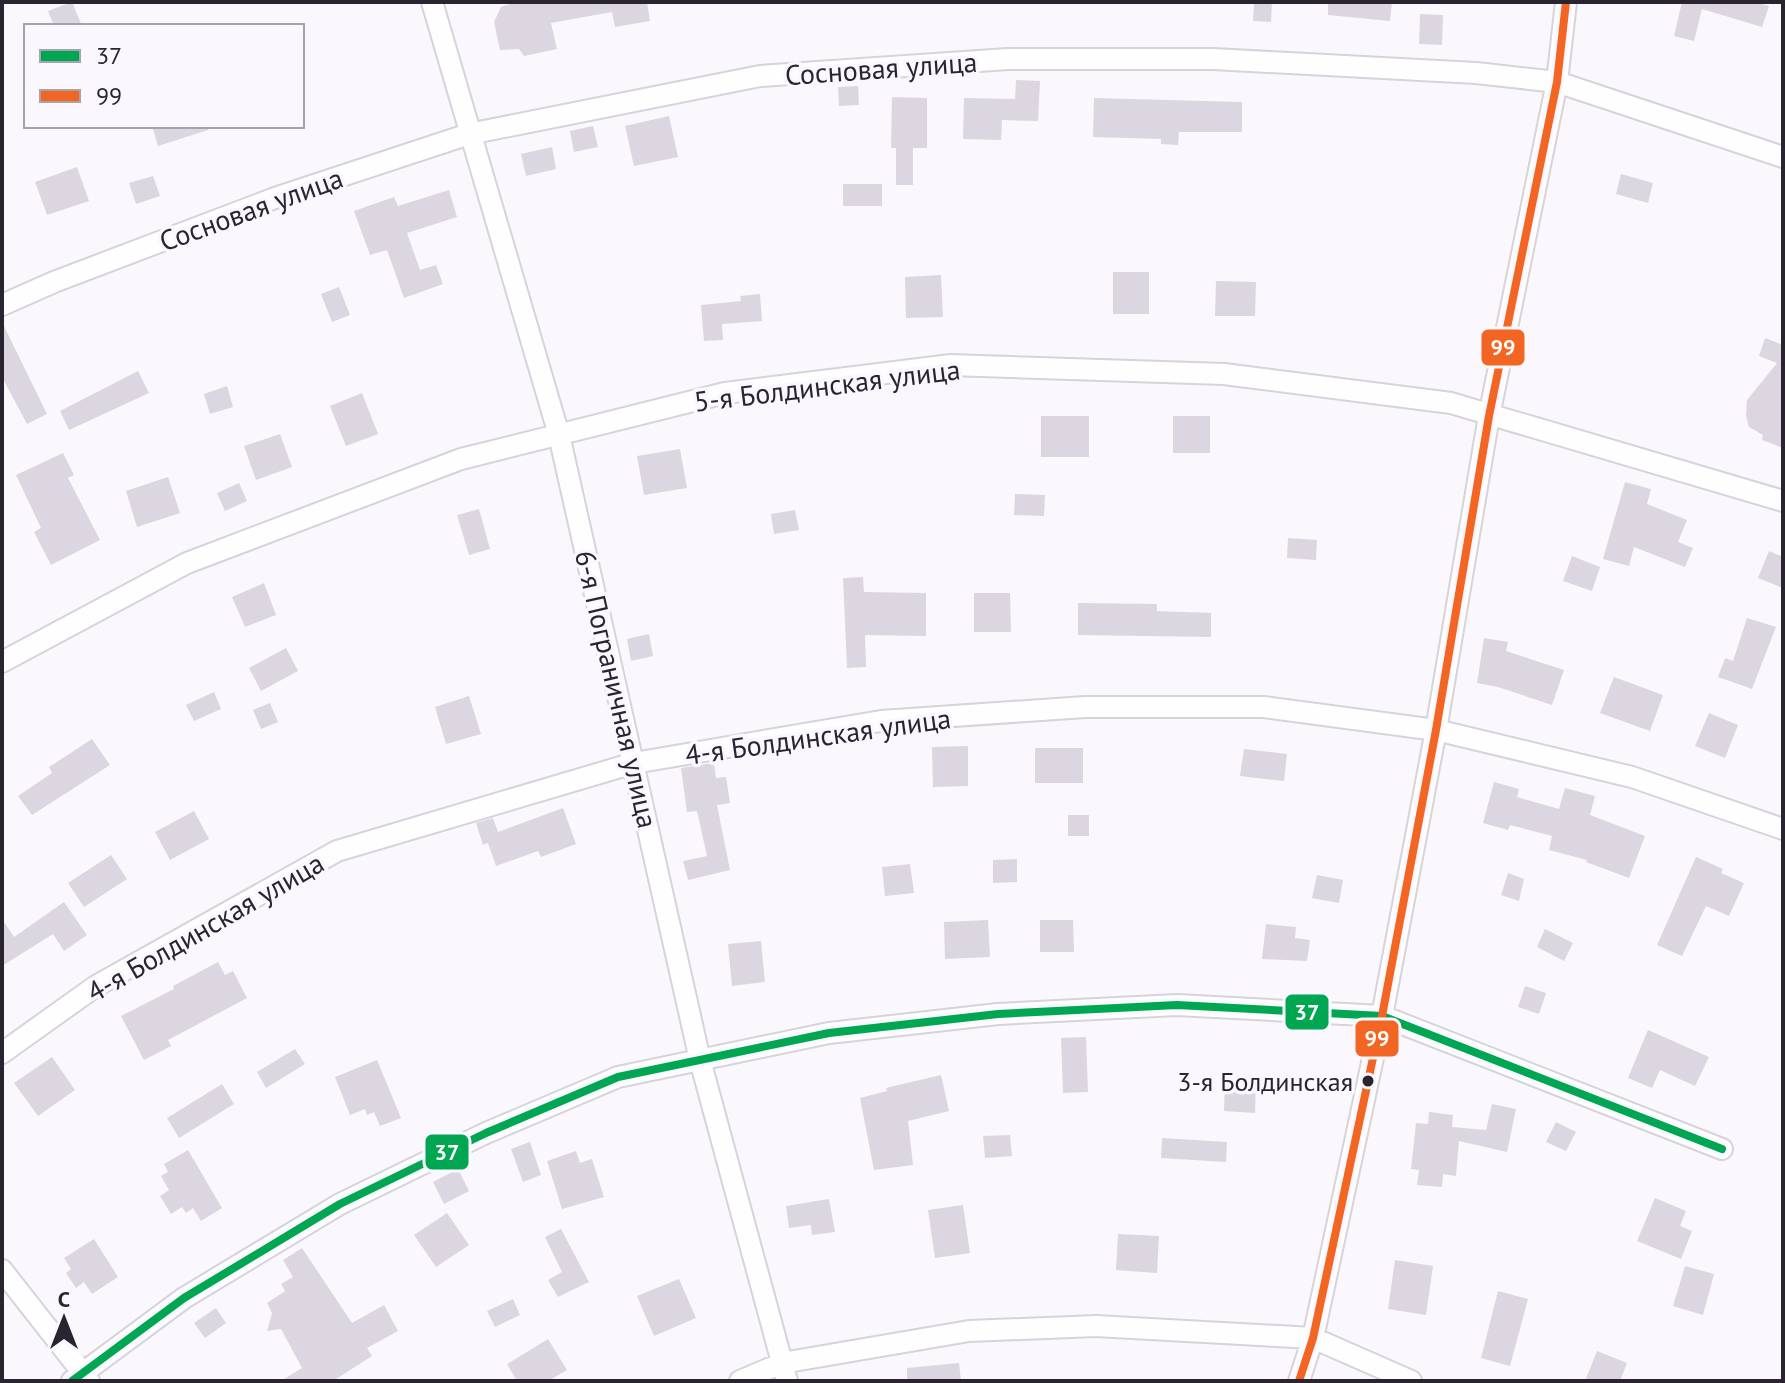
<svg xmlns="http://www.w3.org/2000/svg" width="1785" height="1383" font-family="'PT Sans',sans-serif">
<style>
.building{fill:#dbd6df}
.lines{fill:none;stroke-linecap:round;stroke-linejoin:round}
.minor-casing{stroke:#d6d3db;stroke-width:24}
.minor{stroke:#fefeff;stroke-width:20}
.bus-1-casing{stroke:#faf7fe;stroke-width:14}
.bus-2-casing{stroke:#faf7fe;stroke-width:14}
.bus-1{stroke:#00a651;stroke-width:8}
.bus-2{stroke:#f26522;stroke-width:8}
.bus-dot{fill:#2a2431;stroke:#faf7fe;stroke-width:3}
.labels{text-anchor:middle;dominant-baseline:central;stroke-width:7;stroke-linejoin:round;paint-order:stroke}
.bus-label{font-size:26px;fill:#2a2431;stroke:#faf7fe;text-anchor:end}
.street-label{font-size:28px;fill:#2a2431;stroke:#faf7fe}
.line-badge{stroke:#faf7fe;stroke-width:3}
.badge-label{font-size:22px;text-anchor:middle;font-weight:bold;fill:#fff}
</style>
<rect width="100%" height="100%" fill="#faf8fd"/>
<path class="building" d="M 72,2 L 82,26 L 54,26 L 48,11 Z
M 516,2 L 647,2 L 650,21 L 615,27 L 612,12 L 551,23 L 557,49 L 524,56 L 519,49 L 500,50 L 494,22 L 501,7 Z
M 1254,2 L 1272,2 L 1271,22 L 1253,21 Z
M 1328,2 L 1392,2 L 1390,21 L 1328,15 Z
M 1682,2 L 1755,2 L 1769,6 L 1762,27 L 1702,9 L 1694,41 L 1674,36 Z
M 1420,14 L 1443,15 L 1442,45 L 1419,44 Z
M 1016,80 L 1040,81 L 1038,121 L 1002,120 L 1001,140 L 963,139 L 964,98 L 1015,99 Z
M 858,86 L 859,105 L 839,106 L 838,87 Z
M 892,97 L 927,98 L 927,148 L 913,148 L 913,185 L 896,185 L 896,148 L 891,148 Z
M 1094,98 L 1242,102 L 1242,132 L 1179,132 L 1178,145 L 1161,144 L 1161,139 L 1093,137 Z
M 669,116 L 678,157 L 634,166 L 625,126 Z
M 152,126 L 208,126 L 208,130 L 158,146 Z
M 593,126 L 598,147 L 574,152 L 570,131 Z
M 552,147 L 556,169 L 526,176 L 521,154 Z
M 77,167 L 89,201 L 47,215 L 35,182 Z
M 1621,174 L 1653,183 L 1648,203 L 1616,194 Z
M 153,176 L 160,196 L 136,204 L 129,183 Z
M 843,184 L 882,184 L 882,206 L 843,206 Z
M 449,190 L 457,217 L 407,233 L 420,270 L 436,265 L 443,284 L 404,298 L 387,250 L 370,255 L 354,211 L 394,197 L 398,206 Z
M 1113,272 L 1149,272 L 1149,314 L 1113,314 Z
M 941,275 L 943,317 L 906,318 L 905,277 Z
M 1216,281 L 1256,282 L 1255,316 L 1215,316 Z
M 339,287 L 350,315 L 332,322 L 321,294 Z
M 760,294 L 762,321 L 722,324 L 723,340 L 704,341 L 701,305 L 741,301 L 740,296 Z
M 2,322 L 47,414 L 27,424 L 2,377 Z
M 1765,338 L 1783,345 L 1783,448 L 1762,440 L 1763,435 L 1749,427 L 1746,416 L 1747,400 L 1777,363 L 1759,356 Z
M 138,371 L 149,393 L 69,430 L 60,411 Z
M 227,386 L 233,407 L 210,414 L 204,394 Z
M 362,393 L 378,434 L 346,446 L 330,406 Z
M 1041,416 L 1089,416 L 1089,457 L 1041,457 Z
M 1173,416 L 1210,416 L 1210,453 L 1173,453 Z
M 280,434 L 292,467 L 256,480 L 244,446 Z
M 680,449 L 687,488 L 644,495 L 637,456 Z
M 63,453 L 74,475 L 68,478 L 100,540 L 51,565 L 34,532 L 41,528 L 16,475 Z
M 168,477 L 180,513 L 137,527 L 126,491 Z
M 1625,482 L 1651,489 L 1647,504 L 1687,520 L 1678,542 L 1693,548 L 1685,567 L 1634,547 L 1629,566 L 1603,559 Z
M 239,483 L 247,501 L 225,511 L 217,493 Z
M 1015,494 L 1045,495 L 1044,516 L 1014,515 Z
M 479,509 L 490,549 L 469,555 L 457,515 Z
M 795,510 L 799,530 L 774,534 L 771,514 Z
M 1288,538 L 1317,540 L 1316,560 L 1287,558 Z
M 1769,551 L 1783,557 L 1783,588 L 1758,578 Z
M 1572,556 L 1600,567 L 1592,591 L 1563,581 Z
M 863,577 L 864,592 L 926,593 L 926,636 L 865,635 L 866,667 L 847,668 L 843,578 Z
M 264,583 L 276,615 L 245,627 L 232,597 Z
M 974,593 L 1010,593 L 1011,632 L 974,632 Z
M 1078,603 L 1157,604 L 1157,611 L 1211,613 L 1211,637 L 1078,635 Z
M 1747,618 L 1776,627 L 1752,689 L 1718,677 L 1725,658 L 1733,661 Z
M 649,634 L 653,656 L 631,661 L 627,639 Z
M 1484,638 L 1508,642 L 1506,651 L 1564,670 L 1552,705 L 1498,687 L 1477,683 Z
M 286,648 L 298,671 L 261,691 L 249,668 Z
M 1614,677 L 1663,695 L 1650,731 L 1600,713 Z
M 214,692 L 221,709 L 194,721 L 186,705 Z
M 469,696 L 481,734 L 446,744 L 435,707 Z
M 270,703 L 278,722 L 261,729 L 253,710 Z
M 1709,713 L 1738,725 L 1725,758 L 1695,746 Z
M 92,739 L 110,765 L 32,815 L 18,796 L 52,773 L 49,767 Z
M 968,746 L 968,786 L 933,787 L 932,747 Z
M 1035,748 L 1083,748 L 1083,783 L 1035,783 Z
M 1244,749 L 1287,754 L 1284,781 L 1240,776 Z
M 714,763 L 716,778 L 726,777 L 730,803 L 717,805 L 730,870 L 688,880 L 683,861 L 707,856 L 697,811 L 687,812 L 681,768 Z
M 1494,782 L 1519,789 L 1517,797 L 1559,809 L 1565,788 L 1595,796 L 1590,815 L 1645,836 L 1629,878 L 1586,862 L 1587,860 L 1549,850 L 1552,836 L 1510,825 L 1508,830 L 1483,823 Z
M 563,808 L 576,844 L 541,857 L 538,851 L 496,866 L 488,843 L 483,845 L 476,823 L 493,818 L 498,832 Z
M 194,811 L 209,839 L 170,860 L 155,832 Z
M 1068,815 L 1089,815 L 1089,836 L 1068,836 Z
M 111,855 L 127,879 L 84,907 L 68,883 Z
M 1696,857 L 1723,869 L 1721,873 L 1744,883 L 1729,916 L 1706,906 L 1682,956 L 1657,945 Z
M 1017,859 L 1017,882 L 993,883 L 993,860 Z
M 910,864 L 914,893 L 885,896 L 882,867 Z
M 1508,873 L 1524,879 L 1519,901 L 1501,895 Z
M 1317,875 L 1343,880 L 1339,903 L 1312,898 Z
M 64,902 L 87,935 L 64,951 L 53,934 L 2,966 L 2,919 L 14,937 Z
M 988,920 L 990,957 L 945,959 L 944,922 Z
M 1040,920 L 1073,920 L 1074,952 L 1040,952 Z
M 1266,924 L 1296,927 L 1295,938 L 1310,940 L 1307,961 L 1262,959 Z
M 1545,929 L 1573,943 L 1564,961 L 1537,947 Z
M 761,941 L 765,982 L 732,986 L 728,944 Z
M 218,962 L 225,975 L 233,971 L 247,998 L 168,1040 L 171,1046 L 144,1060 L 121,1016 L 174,989 L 173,986 Z
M 1525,986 L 1546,993 L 1539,1014 L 1518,1007 Z
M 1648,1030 L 1709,1057 L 1695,1086 L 1660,1070 L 1652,1088 L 1628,1078 Z
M 1086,1037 L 1088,1092 L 1063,1093 L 1061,1038 Z
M 295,1049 L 305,1064 L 266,1088 L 257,1072 Z
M 52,1057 L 75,1090 L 38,1116 L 14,1083 Z
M 377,1060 L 401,1118 L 380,1126 L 374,1112 L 367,1115 L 365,1109 L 350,1115 L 335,1077 Z
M 941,1075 L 949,1111 L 908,1121 L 913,1165 L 874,1170 L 860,1098 L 887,1091 L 886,1088 Z
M 1225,1079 L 1256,1080 L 1255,1113 L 1224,1111 Z
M 222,1084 L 234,1104 L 179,1138 L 167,1118 Z
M 1492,1104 L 1516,1109 L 1507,1152 L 1459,1141 L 1456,1176 L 1443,1174 L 1442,1187 L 1417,1185 L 1419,1170 L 1411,1169 L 1416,1123 L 1428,1124 L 1429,1112 L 1453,1115 L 1452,1127 L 1486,1130 Z
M 1556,1122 L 1576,1132 L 1566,1151 L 1546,1142 Z
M 1010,1135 L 1012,1156 L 985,1158 L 983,1136 Z
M 1162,1138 L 1227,1142 L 1226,1162 L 1161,1158 Z
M 530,1142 L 541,1175 L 523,1182 L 511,1149 Z
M 188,1150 L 222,1208 L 201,1221 L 193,1208 L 186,1213 L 182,1207 L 171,1214 L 160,1196 L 169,1190 L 161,1176 L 168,1172 L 164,1164 Z
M 576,1151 L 580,1163 L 592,1159 L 604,1197 L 562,1209 L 547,1161 Z
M 458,1169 L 469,1191 L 444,1204 L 433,1182 Z
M 1655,1198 L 1686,1211 L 1680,1226 L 1692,1231 L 1681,1259 L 1637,1241 Z
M 829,1199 L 835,1232 L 812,1235 L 811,1225 L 789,1228 L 786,1206 Z
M 963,1205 L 970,1253 L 935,1258 L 928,1210 Z
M 447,1213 L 469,1245 L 436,1267 L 414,1235 Z
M 561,1229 L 589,1282 L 558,1297 L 548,1280 L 562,1272 L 545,1237 Z
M 1118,1234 L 1159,1236 L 1157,1273 L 1116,1270 Z
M 94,1239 L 118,1277 L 92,1294 L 84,1282 L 76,1288 L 66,1273 L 71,1269 L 64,1258 Z
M 302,1248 L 352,1323 L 384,1305 L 398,1331 L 367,1348 L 372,1356 L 333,1381 L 281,1381 L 302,1368 L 281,1329 L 267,1331 L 272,1313 L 267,1303 L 285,1291 L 281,1284 L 293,1277 L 283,1260 Z
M 1395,1260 L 1433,1266 L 1426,1315 L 1388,1309 Z
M 1685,1266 L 1714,1274 L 1703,1315 L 1673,1306 Z
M 679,1279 L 696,1318 L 654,1336 L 637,1296 Z
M 1498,1291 L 1528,1299 L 1510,1366 L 1481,1358 Z
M 513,1299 L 520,1315 L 495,1327 L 487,1311 Z
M 216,1308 L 226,1323 L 205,1338 L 194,1323 Z
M 548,1339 L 567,1370 L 548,1381 L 517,1381 L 507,1364 Z
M 1597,1351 L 1627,1363 L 1620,1381 L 1585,1381 Z
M 959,1363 L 961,1381 L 907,1381 L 907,1368 Z"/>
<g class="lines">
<defs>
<path id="minor" d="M 432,2 L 559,435 L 700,1060 L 787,1381
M 2,305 L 54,282 L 275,198 L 469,134 L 760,76 L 1008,59 L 1213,59 L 1476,73 L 1557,82 L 1783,157
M 2,662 L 187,563 L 461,459 L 725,393 L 951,365 L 1224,374 L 1451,403 L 1783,501
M 2,1053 L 96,986 L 337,851 L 634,763 L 881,721 L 1085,707 L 1264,707 L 1436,730 L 1632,777 L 1783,829
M 2,1270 L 89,1381
M 72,1381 L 184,1298 L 340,1204 L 486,1133 L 618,1077 L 829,1033 L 998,1014 L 1177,1005 L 1382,1016 L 1722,1149
M 740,1381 L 782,1363 L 969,1331 L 1096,1326 L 1313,1338 L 1411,1381
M 1299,1381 L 1313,1338 L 1382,1016 L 1436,730 L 1489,416 L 1557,82 L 1566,2"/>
</defs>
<use href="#minor" class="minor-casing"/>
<use href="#minor" class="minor"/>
<defs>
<path id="bus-1" d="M 72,1381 L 184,1298 L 340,1204 L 486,1133 L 618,1077 L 829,1033 L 998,1014 L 1177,1005 L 1382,1016 L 1722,1149"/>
<path id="bus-2" d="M 1299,1381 L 1313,1338 L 1382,1016 L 1436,730 L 1489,416 L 1557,82 L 1566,2"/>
</defs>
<use href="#bus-1" class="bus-1-casing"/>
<use href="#bus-2" class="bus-2-casing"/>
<use href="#bus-1" class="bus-1"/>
<use href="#bus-2" class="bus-2"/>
</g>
<circle class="bus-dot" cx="1368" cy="1081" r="7"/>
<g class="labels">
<g class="bus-label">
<text x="1353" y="1081">3-я Болдинская</text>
</g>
<g class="street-label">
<text transform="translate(881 68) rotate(-4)">Сосновая улица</text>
<text transform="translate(251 209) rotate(-20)">Сосновая улица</text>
<text transform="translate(827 385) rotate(-7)">5-я Болдинская улица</text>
<text transform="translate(617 689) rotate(77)">6-я Пограничная улица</text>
<text transform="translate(818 736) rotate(-8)">4-я Болдинская улица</text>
<text transform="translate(205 927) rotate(-30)">4-я Болдинская улица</text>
</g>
</g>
<g class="line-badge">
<rect x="1480" y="328" width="46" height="39" rx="8" fill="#f26522"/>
<rect x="1284" y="993" width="46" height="38" rx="8" fill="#00a651"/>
<rect x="1354" y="1019" width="46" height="39" rx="8" fill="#f26522"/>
<rect x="424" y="1133" width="46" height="38" rx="8" fill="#00a651"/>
</g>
<g class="badge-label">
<text x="1503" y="355">99</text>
<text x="1307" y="1020">37</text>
<text x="1377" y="1046">99</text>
<text x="447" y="1160">37</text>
</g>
<rect width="1785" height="1383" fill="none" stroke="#2a2431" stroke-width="8"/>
<rect x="24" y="24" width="280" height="104" fill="#faf7fe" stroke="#a7a3ac" stroke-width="2"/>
<rect x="40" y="50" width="40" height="12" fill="#00a651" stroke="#a7a3ac" stroke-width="2"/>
<text x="96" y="64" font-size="24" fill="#2a2431">37</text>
<rect x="40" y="90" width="40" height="12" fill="#f26522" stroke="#a7a3ac" stroke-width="2"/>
<text x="96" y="104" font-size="24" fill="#2a2431">99</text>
<g transform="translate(64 1319)" stroke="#faf7fe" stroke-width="6" paint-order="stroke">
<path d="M0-6L14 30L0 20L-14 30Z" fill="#2a2431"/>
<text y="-12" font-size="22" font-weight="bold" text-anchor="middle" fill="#2a2431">С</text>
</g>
</svg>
